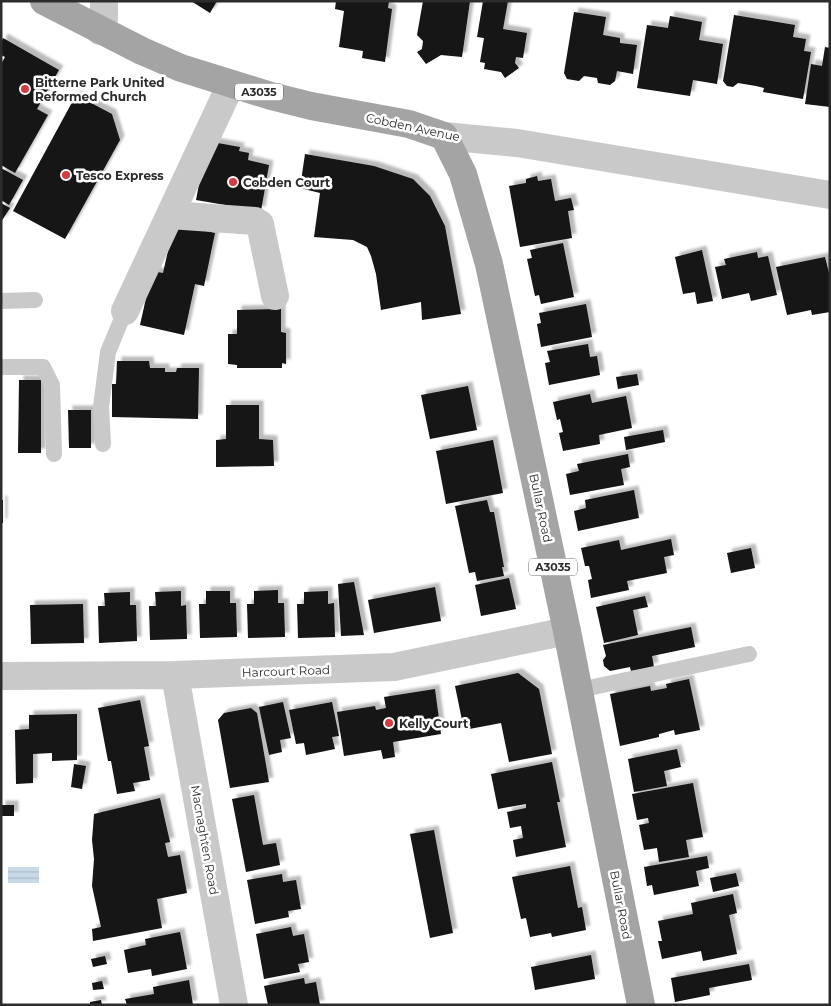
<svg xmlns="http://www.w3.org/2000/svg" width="831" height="1006" font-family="Montserrat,sans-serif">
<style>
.water{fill:url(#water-rules)}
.building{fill:#131313;filter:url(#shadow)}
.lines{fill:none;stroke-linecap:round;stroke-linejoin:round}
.service{stroke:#c9c9c9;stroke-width:16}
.minor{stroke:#c9c9c9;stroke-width:28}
.tertiary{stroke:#c9c9c9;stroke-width:28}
.primary{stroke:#a4a4a4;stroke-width:28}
.poi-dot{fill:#d43c41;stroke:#fff;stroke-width:2}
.labels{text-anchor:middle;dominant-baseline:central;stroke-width:5;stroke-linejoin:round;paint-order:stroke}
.shield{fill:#fff;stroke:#6b6b6b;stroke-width:1}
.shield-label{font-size:11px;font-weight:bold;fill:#2c2c2c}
.poi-label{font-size:12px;font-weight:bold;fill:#2c2c2c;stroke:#fff;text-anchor:start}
.street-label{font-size:12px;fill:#2c2c2c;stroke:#fff}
</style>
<defs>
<pattern id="water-rules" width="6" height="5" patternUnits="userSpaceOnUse" patternTransform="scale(1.25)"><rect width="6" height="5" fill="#c8d9e7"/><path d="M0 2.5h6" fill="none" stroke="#acbac6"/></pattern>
<filter id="shadow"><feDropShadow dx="4.5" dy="-4.5" stdDeviation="1" flood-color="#0004"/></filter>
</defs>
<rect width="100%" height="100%" fill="#fff"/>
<path class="water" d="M 8,867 L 39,867 L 39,883 L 8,883 Z"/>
<path class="building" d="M 191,1 L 217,1 L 210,13 Z
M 336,1 L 389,1 L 388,8 L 392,9 L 385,62 L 362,58 L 363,51 L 339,47 L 344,11 L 335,9 Z
M 423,1 L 470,1 L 462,57 L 441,55 L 426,64 L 417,52 L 422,49 L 423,41 L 417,35 Z
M 483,1 L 508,1 L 503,29 L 527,33 L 523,58 L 516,57 L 515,63 L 519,68 L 505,78 L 501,72 L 484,69 L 485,63 L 480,62 L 484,38 L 477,37 Z
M 574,12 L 606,17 L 603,35 L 620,38 L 620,43 L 637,45 L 633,74 L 617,71 L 615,81 L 610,85 L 598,83 L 597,78 L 584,76 L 579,81 L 567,79 L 564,73 Z
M 734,15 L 795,25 L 793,37 L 806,39 L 804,51 L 811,52 L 803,99 L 763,92 L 764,88 L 756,86 L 738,83 L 733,87 L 727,86 L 723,81 Z
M 670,16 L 702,22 L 699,40 L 723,44 L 717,84 L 693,80 L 690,96 L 637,88 L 647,25 L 668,28 Z
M 3,38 L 59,70 L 37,109 L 48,115 L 15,173 L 1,165 L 1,64 L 5,57 L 1,55 L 1,43 Z
M 825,47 L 830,48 L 830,107 L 805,104 L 811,64 L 822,66 Z
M 76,95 L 112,114 L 120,140 L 65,239 L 13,211 Z
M 212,142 L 240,147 L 239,151 L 249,153 L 248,160 L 269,165 L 261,211 L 196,200 L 205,153 Z
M 305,154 L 374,166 L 413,179 L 430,196 L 445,226 L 461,314 L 422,320 L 421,302 L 381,310 L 376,274 L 371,256 L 367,247 L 353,240 L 314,237 L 320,193 L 300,188 Z
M 1,168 L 23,180 L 9,205 L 1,200 Z
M 537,176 L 538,181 L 551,179 L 555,201 L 571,198 L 574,210 L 568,211 L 572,238 L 520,247 L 509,186 L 526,183 L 526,179 Z
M 1,203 L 10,208 L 1,222 Z
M 174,224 L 215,233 L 204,286 L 195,284 L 184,335 L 140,325 L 152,271 L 163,273 Z
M 563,243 L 574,297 L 541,304 L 539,295 L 535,296 L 527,259 L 532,258 L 530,250 Z
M 702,250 L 713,301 L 697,304 L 695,292 L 683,294 L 675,257 Z
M 757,252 L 758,258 L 768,256 L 777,295 L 751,301 L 749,293 L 722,299 L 715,267 L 726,265 L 724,259 Z
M 825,257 L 830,277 L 830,312 L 812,315 L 811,310 L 787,315 L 776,267 Z
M 586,304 L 592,337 L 541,347 L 537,324 L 541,323 L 539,313 Z
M 281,309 L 281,332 L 286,333 L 286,364 L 282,363 L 282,368 L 237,368 L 237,365 L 228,364 L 228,334 L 237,334 L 237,310 Z
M 588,344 L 590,357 L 597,356 L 600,375 L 549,385 L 545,363 L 550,362 L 547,351 Z
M 117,361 L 149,361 L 150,368 L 165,368 L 165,372 L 176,372 L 177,368 L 199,368 L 198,419 L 112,417 L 112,384 L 116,384 Z
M 637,374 L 639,385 L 618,389 L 616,377 Z
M 19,380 L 41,380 L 41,453 L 18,453 Z
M 468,386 L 477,430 L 430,439 L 421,395 Z
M 590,394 L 592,403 L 626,396 L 632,428 L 599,435 L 600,444 L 563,451 L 559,433 L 563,432 L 560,419 L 557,420 L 553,402 Z
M 226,405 L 259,405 L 259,439 L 273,440 L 274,466 L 216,467 L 216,440 L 226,439 Z
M 68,410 L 91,410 L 91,448 L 69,448 Z
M 663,430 L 665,442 L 626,450 L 624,437 Z
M 493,440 L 503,493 L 446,504 L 436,451 Z
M 628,454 L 630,467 L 621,469 L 624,485 L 570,495 L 566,474 L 579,471 L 577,464 Z
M 634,490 L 639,518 L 578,531 L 574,511 L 586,508 L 585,500 Z
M 1,500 L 3,500 L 3,523 L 1,523 Z
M 487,500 L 490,512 L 494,512 L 504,567 L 502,567 L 504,576 L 477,581 L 475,572 L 469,573 L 455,506 Z
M 671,539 L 674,555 L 664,557 L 667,573 L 627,581 L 629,590 L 591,598 L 588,580 L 592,579 L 589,566 L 585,566 L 581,548 L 619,540 L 621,550 Z
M 751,548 L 755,568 L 731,573 L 727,553 Z
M 509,578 L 516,609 L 481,616 L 475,585 Z
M 354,582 L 364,635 L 341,636 L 338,584 Z
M 435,587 L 441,621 L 374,633 L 368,600 Z
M 278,590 L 278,603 L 284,603 L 285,637 L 248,638 L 247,604 L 254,604 L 254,591 Z
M 181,591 L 181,606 L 186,605 L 187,639 L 150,640 L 149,606 L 156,606 L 155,592 Z
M 206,591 L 230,591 L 230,603 L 236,603 L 237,637 L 200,638 L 199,604 L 206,604 Z
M 328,591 L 328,604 L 334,603 L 335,637 L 298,638 L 297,604 L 304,604 L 304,592 Z
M 130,592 L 130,605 L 136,605 L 137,641 L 99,643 L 98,606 L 105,606 L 104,593 Z
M 645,596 L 648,607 L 633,610 L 638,635 L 604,643 L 596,607 Z
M 83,604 L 84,643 L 31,644 L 30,605 Z
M 691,627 L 695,647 L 652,656 L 654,667 L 631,671 L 630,667 L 610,671 L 604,666 L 603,660 L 606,656 L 603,645 Z
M 518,673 L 539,689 L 552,754 L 509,762 L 501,723 L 464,730 L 455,686 Z
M 689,679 L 700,730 L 675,735 L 674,730 L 659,734 L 659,737 L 620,746 L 610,694 L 650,686 L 651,691 L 667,688 L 666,684 Z
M 435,689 L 441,734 L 393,742 L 395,757 L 383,759 L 381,750 L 344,756 L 337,712 L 375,706 L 376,710 L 386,708 L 384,697 Z
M 140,700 L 149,746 L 144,747 L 150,780 L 133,783 L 135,791 L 117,794 L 111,761 L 108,761 L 98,708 Z
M 283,702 L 291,738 L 280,740 L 282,752 L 269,755 L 259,707 Z
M 332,702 L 339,736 L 332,737 L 335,749 L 306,755 L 304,743 L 296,744 L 289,710 Z
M 251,708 L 257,713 L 269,782 L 230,788 L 218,720 L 224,713 Z
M 77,714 L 77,760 L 52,761 L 52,753 L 33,754 L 33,783 L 16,784 L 15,730 L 29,729 L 29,715 Z
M 677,749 L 681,767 L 664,771 L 667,786 L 634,792 L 628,759 Z
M 552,762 L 560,802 L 557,802 L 566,847 L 516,857 L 513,840 L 523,838 L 521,826 L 510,828 L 507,812 L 526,808 L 526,804 L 498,809 L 491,774 Z
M 74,764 L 86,766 L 82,789 L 71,787 Z
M 693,783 L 703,837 L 686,840 L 689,857 L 659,862 L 657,848 L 644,850 L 639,825 L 649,823 L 648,818 L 637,820 L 632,794 Z
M 254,795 L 263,845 L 276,843 L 280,865 L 246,872 L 232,799 Z
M 160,798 L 170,842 L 165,843 L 168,857 L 180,855 L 187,893 L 157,899 L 162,928 L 93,941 L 92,929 L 101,927 L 92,886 L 94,859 L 92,840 L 94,814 Z
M 1,805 L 14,805 L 14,816 L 1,816 Z
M 434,830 L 453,933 L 430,938 L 410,834 Z
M 707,856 L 709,868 L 696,871 L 699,886 L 654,895 L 652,885 L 647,886 L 644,867 Z
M 570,866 L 578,908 L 582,907 L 586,930 L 552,937 L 551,933 L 530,937 L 526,918 L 521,919 L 512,877 Z
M 736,873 L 739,886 L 713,892 L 710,878 Z
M 282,874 L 283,882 L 296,880 L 301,909 L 288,911 L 289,917 L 255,924 L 247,880 Z
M 733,894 L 737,913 L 729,915 L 737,954 L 703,961 L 701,951 L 662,959 L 658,941 L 662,941 L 658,921 L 693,914 L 691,903 Z
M 291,927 L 293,936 L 304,934 L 309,962 L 298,964 L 300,972 L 264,979 L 256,934 Z
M 180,932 L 187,969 L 152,976 L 151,969 L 128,973 L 124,950 L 146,945 L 145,939 Z
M 591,955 L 595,979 L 535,990 L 531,967 Z
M 105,956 L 107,964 L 93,967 L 91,959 Z
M 749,964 L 752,980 L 709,988 L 710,995 L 675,1002 L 671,978 Z
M 304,978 L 305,984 L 316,982 L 320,1005 L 268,1005 L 264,986 Z
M 189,980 L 193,1005 L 127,1005 L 125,999 L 154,994 L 153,987 Z
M 102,981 L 104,989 L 93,990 L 92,983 Z
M 101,1000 L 102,1005 L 90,1005 L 90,1002 Z"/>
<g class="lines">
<path class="service" d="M 1,301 L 35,300
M 1,367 L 43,367 L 52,385 L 54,454
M 103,444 L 101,407 L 108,352 L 125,311
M 579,690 L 749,654"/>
<path class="minor" d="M 100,31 L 104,19 L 104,1
M 170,215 L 255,221 L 260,224 L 275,296
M 125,311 L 231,84
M 175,675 L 234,1005
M 1,676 L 175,675 L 394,667 L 567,631"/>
<path class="tertiary" d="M 444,136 L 517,143 L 830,195"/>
<path class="primary" d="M 44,1 L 142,51 L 181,68 L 271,96 L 311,106 L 409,124 L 444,136 L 463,174 L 489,264 L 567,631 L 641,1005"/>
</g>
<g class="poi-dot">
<circle cx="25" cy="89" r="5"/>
<circle cx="66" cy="175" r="5"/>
<circle cx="233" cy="182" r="5"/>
<circle cx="389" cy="723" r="5"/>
</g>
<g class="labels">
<g class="shield">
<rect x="235" y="83.5" width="48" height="17" rx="4"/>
<rect x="529" y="558.5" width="48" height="17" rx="4"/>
</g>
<g class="shield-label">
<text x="259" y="92">A3035</text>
<text x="553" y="567">A3035</text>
</g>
<g class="poi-label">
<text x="35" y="82">Bitterne Park United<tspan x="35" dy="14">Reformed Church</tspan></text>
<text x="76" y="175">Tesco Express</text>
<text x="243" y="182">Cobden Court</text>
<text x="399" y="723">Kelly Court</text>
</g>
<g class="street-label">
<text transform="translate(413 127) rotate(12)">Cobden Avenue</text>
<text transform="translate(541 508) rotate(78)">Bullar Road</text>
<text transform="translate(286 671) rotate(-2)">Harcourt Road</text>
<text transform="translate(205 840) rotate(80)">Macnaghten Road</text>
<text transform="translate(621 905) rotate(79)">Bullar Road</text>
</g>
</g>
<rect width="831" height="1006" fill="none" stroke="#2c2c2c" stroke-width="5"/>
</svg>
